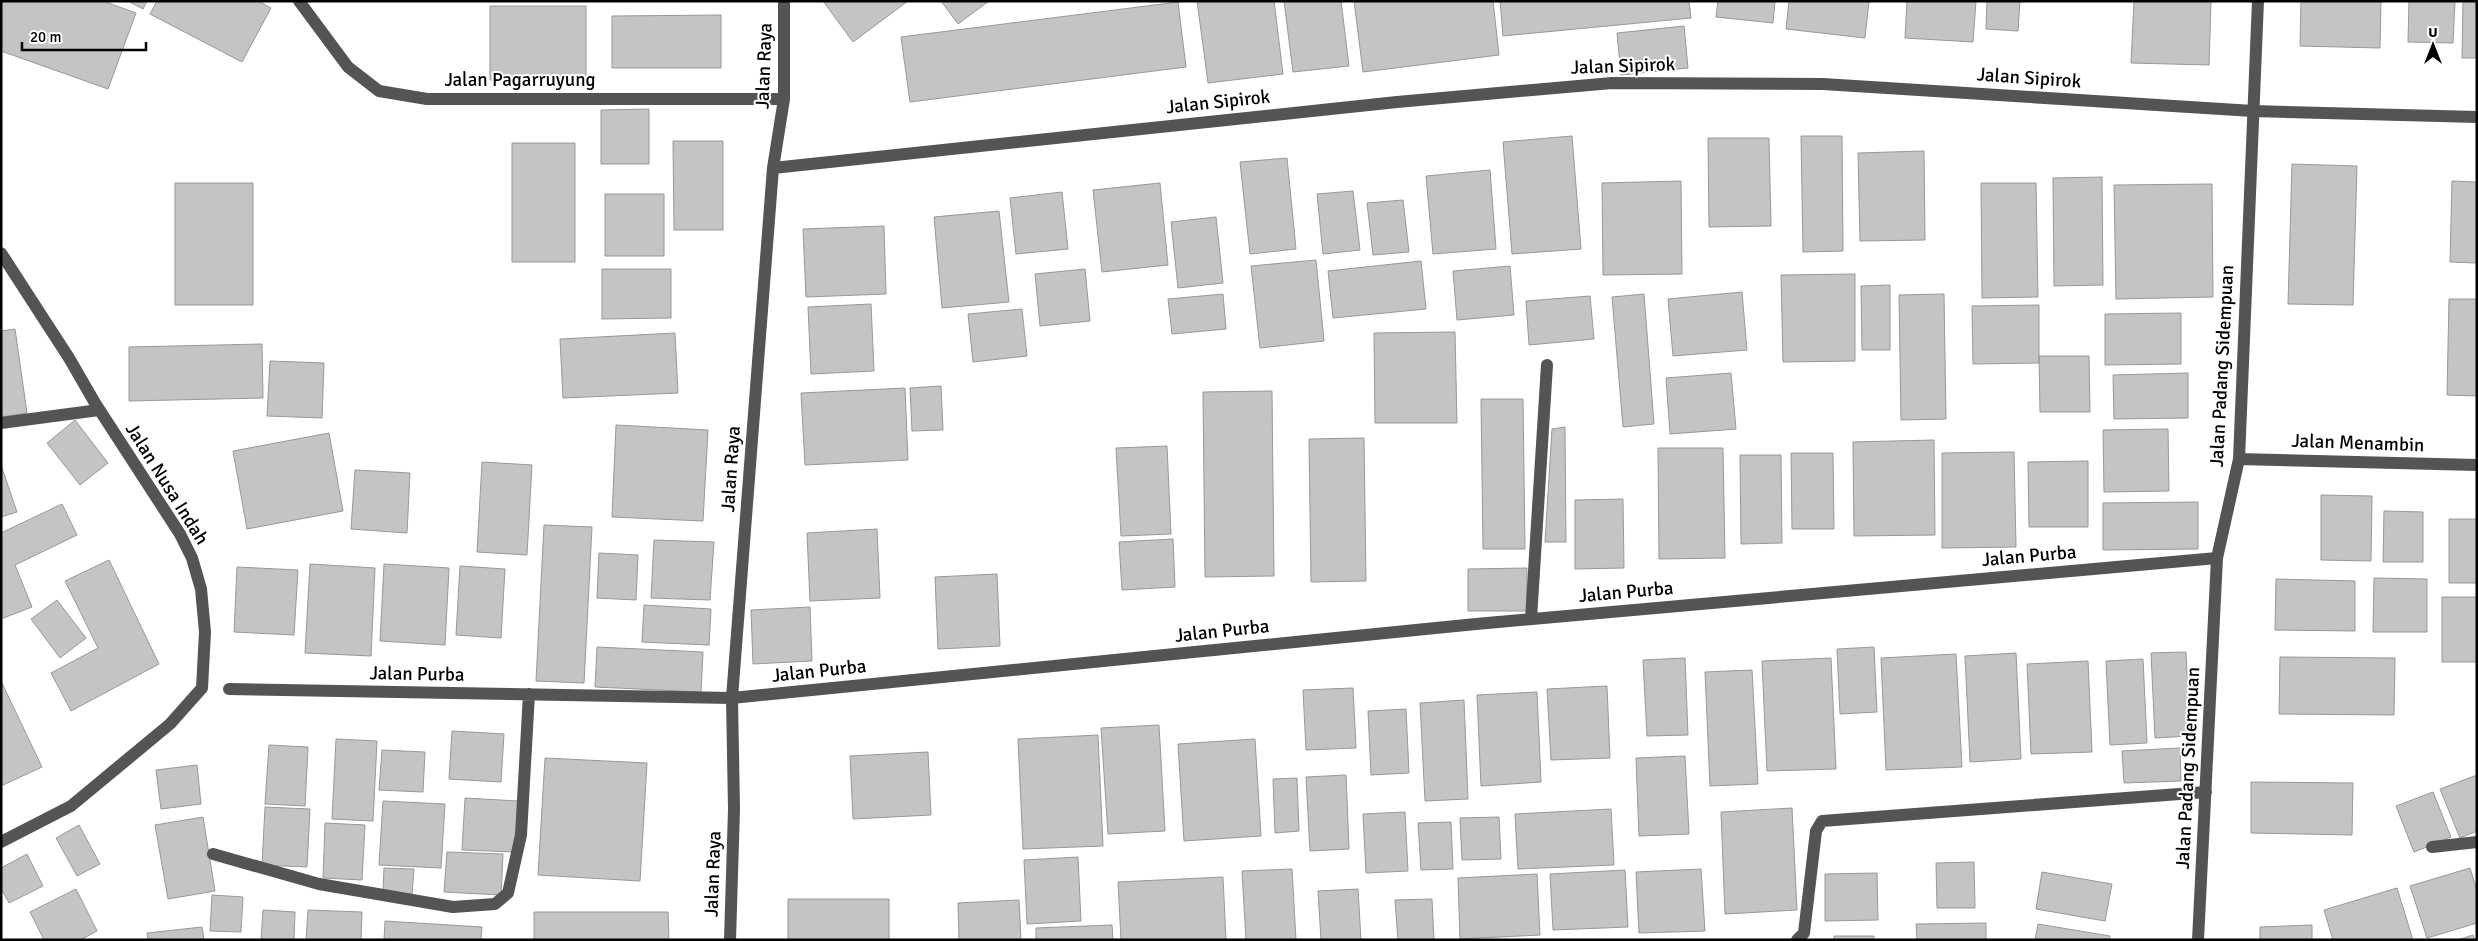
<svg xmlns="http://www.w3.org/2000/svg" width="2478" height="941" font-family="Signika,sans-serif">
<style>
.building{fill:#c4c4c4;stroke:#989898}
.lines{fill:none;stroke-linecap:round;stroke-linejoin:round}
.minor{stroke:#545454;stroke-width:12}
.labels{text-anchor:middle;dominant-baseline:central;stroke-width:4;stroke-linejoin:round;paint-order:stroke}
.street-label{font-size:19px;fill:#000;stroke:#fff}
</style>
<rect width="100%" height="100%" fill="#fff"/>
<path class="building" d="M 1,1 L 103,1 L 136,13 L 108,89 L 1,51 Z
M 128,1 L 147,1 L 143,9 Z
M 157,1 L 258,1 L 271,8 L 242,62 L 150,14 Z
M 823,1 L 908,1 L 853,42 Z
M 941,1 L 989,1 L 958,24 Z
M 1197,1 L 1274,1 L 1283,74 L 1208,83 Z
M 1284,1 L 1341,1 L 1349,66 L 1293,72 Z
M 1354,1 L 1493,1 L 1499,55 L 1363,72 Z
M 1500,1 L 1689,1 L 1691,18 L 1503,36 Z
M 1718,1 L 1775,1 L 1773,23 L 1716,17 Z
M 1789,1 L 1869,1 L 1865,38 L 1786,29 Z
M 1907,1 L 1976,1 L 1973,42 L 1905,38 Z
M 1987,1 L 2020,1 L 2018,31 L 1986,29 Z
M 2134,1 L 2211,1 L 2209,65 L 2131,63 Z
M 2301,1 L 2381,1 L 2380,48 L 2300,46 Z
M 2409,1 L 2455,1 L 2453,43 L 2408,42 Z
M 2463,1 L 2477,1 L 2477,58 L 2462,58 Z
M 1178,2 L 1186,67 L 910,102 L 901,37 Z
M 490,6 L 586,6 L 586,79 L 490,80 Z
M 721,15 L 721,68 L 612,68 L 612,16 Z
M 1684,26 L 1688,68 L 1621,75 L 1617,33 Z
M 649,109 L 649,164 L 601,164 L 601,110 Z
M 1572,136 L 1581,249 L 1512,254 L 1503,142 Z
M 1801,136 L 1842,136 L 1843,251 L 1803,252 Z
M 1708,138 L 1769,138 L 1771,226 L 1709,227 Z
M 673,141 L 723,141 L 723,230 L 674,230 Z
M 512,143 L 575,143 L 575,262 L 512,262 Z
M 1924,151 L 1925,240 L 1860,241 L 1858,153 Z
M 1287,158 L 1296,249 L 1250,254 L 1240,162 Z
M 2292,164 L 2357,166 L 2353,305 L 2288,304 Z
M 1490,170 L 1496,249 L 1433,254 L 1426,176 Z
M 2102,177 L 2103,285 L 2054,286 L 2053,178 Z
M 1681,181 L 1682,274 L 1603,275 L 1602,183 Z
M 2452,181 L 2477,182 L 2477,263 L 2450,262 Z
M 175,183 L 253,183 L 253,305 L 175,305 Z
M 1160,183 L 1168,265 L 1102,272 L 1093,190 Z
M 1981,183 L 2036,183 L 2038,297 L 1982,298 Z
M 2212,184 L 2213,297 L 2116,299 L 2114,185 Z
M 1353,191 L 1360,250 L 1323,254 L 1317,194 Z
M 1062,192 L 1068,249 L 1016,254 L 1010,198 Z
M 605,194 L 664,194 L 664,256 L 605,256 Z
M 1403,200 L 1409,252 L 1373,255 L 1367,203 Z
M 999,211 L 1009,302 L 942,308 L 934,217 Z
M 1216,217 L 1223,283 L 1178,288 L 1171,222 Z
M 884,226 L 886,294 L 806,297 L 803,229 Z
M 1316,260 L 1324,341 L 1260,348 L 1251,266 Z
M 1421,261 L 1426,309 L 1333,318 L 1328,271 Z
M 1510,266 L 1514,315 L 1457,320 L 1453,271 Z
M 602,269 L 671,269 L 671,318 L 602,319 Z
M 1085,269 L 1090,321 L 1040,326 L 1035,274 Z
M 1855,274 L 1855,361 L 1783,362 L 1781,275 Z
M 1890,285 L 1890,350 L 1862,350 L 1861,286 Z
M 1742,292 L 1747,350 L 1673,356 L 1668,299 Z
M 1223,294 L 1226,329 L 1172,334 L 1168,299 Z
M 1644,294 L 1654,424 L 1623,427 L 1612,297 Z
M 1944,294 L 1946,419 L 1901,420 L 1899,295 Z
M 1590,296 L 1594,339 L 1529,345 L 1526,301 Z
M 2449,299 L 2477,299 L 2477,396 L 2447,395 Z
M 871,304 L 874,371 L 811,374 L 808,307 Z
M 2039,305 L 2039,363 L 1973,364 L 1972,306 Z
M 1022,309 L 1027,356 L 973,362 L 968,314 Z
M 2181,313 L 2181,364 L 2105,365 L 2105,314 Z
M 15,329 L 27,413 L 1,417 L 1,331 Z
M 1455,332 L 1457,423 L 1375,423 L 1374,333 Z
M 675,333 L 678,393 L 563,398 L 560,339 Z
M 262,344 L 263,398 L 129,401 L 129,347 Z
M 2039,356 L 2089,356 L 2090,412 L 2040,412 Z
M 270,361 L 324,363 L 322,418 L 267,416 Z
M 1731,373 L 1736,429 L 1670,434 L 1666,378 Z
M 2188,373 L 2188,418 L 2114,419 L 2113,375 Z
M 941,386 L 943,430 L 912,431 L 910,388 Z
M 905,388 L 908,460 L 805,465 L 801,393 Z
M 1272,391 L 1274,576 L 1205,577 L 1203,392 Z
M 1481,399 L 1523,399 L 1525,549 L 1483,549 Z
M 75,420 L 108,463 L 80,485 L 47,443 Z
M 616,425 L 708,430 L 703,521 L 612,517 Z
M 1565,427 L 1566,542 L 1545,542 L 1552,429 Z
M 2168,429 L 2169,491 L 2104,492 L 2103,430 Z
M 329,433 L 343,511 L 247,529 L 233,451 Z
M 1364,438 L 1366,581 L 1311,582 L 1309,439 Z
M 1934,440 L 1935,535 L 1854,536 L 1853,442 Z
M 1167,446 L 1171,534 L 1121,536 L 1116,448 Z
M 1658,448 L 1723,448 L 1725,558 L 1659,559 Z
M 2014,452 L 2016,547 L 1942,548 L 1942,453 Z
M 1791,453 L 1833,453 L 1834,529 L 1792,529 Z
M 1740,455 L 1781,455 L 1782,543 L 1741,544 Z
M 2088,461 L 2088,527 L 2029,527 L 2028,462 Z
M 482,462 L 532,465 L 527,555 L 477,552 Z
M 1,465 L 17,512 L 1,517 Z
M 355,470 L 410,473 L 407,533 L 351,529 Z
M 2321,495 L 2372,496 L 2371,561 L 2321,560 Z
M 1623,499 L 1624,568 L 1575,569 L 1575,500 Z
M 2198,502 L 2198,549 L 2103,550 L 2103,503 Z
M 62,504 L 77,535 L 15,565 L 32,607 L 1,619 L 1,533 Z
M 2384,511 L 2423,512 L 2423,562 L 2383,562 Z
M 2449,519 L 2477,519 L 2477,583 L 2449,583 Z
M 544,525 L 592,527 L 584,683 L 536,681 Z
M 877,529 L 880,598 L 810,601 L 807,533 Z
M 1173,539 L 1175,587 L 1122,590 L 1119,542 Z
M 654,540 L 714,542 L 710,600 L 651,598 Z
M 599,553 L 638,555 L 636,600 L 597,598 Z
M 109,560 L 159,664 L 71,711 L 51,673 L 98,648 L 65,581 Z
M 310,564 L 375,568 L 371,656 L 305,653 Z
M 384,564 L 449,568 L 445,645 L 380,641 Z
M 460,566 L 505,569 L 501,638 L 456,635 Z
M 237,567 L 298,570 L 294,635 L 234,632 Z
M 1527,568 L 1527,611 L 1468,611 L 1468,569 Z
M 997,574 L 1000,646 L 938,649 L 935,577 Z
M 2374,578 L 2427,579 L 2427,632 L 2373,632 Z
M 2276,579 L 2355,581 L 2355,631 L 2275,630 Z
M 2442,597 L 2477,597 L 2477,662 L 2442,662 Z
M 57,600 L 86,638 L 60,658 L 31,619 Z
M 644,605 L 711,609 L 709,645 L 642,642 Z
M 810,607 L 812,661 L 753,664 L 751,610 Z
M 597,647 L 703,652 L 701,692 L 595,687 Z
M 1874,647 L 1877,712 L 1840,714 L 1837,649 Z
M 2186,652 L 2190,736 L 2155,738 L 2151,653 Z
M 2016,653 L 2021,759 L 1970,762 L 1965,656 Z
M 1956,654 L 1962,767 L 1886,770 L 1881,658 Z
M 2280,657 L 2395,658 L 2394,715 L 2279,714 Z
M 1685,658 L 1688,735 L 1647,736 L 1643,660 Z
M 1831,658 L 1836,769 L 1767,771 L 1762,661 Z
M 2143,659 L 2147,743 L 2110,745 L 2106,661 Z
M 2088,661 L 2092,752 L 2031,754 L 2027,664 Z
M 1752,670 L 1758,784 L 1710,786 L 1705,672 Z
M 1,681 L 42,767 L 1,786 Z
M 1607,686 L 1610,758 L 1551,760 L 1547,689 Z
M 1353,688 L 1356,748 L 1306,750 L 1303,690 Z
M 1537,692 L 1541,782 L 1481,786 L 1477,695 Z
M 1464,700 L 1468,799 L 1425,801 L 1420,703 Z
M 1406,709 L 1409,773 L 1371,775 L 1368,711 Z
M 1159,725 L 1165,831 L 1108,834 L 1101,728 Z
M 452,731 L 504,734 L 501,782 L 449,779 Z
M 1098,735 L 1103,846 L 1023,849 L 1018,739 Z
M 336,739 L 377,741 L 373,821 L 332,819 Z
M 1255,739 L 1261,836 L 1184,841 L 1178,744 Z
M 269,745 L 308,747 L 305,806 L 265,804 Z
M 2180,748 L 2181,781 L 2124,783 L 2122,751 Z
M 382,750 L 425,752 L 423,792 L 379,790 Z
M 928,752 L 931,815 L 853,819 L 850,756 Z
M 1685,756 L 1689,834 L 1639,836 L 1636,758 Z
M 545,758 L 647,763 L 640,881 L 538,875 Z
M 197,765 L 201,804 L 161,809 L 156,770 Z
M 1346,775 L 1349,849 L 1310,851 L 1306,777 Z
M 2477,775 L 2477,831 L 2460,838 L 2440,789 Z
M 1297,778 L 1299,831 L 1275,833 L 1273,779 Z
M 2251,782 L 2353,783 L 2352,835 L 2251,833 Z
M 2433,792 L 2451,837 L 2414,852 L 2396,806 Z
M 465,798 L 518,801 L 515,852 L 462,850 Z
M 383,801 L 445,804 L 441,868 L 379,865 Z
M 265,807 L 310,809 L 307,867 L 262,865 Z
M 1792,808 L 1797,910 L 1725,914 L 1721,812 Z
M 1611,809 L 1614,865 L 1518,869 L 1515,814 Z
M 1405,812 L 1408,871 L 1366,873 L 1363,814 Z
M 203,817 L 215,891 L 168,899 L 155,825 Z
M 1499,817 L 1501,859 L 1462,860 L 1460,818 Z
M 1451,822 L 1453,869 L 1421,870 L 1418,823 Z
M 325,823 L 365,825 L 362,880 L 323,878 Z
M 79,825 L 100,864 L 77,876 L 56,838 Z
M 447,852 L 503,854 L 501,895 L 444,892 Z
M 27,854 L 43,886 L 9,903 L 1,888 L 1,868 Z
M 1078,857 L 1081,921 L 1027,924 L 1024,860 Z
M 1974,862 L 1975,908 L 1937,908 L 1936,863 Z
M 384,868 L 414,869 L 412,894 L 383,892 Z
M 2470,868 L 2477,891 L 2477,923 L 2427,938 L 2410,886 Z
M 1292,869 L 1296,940 L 1246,940 L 1242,871 Z
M 1701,869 L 1705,931 L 1639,933 L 1636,872 Z
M 1625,870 L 1628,927 L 1553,930 L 1550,874 Z
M 2042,872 L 2112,884 L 2105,921 L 2036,909 Z
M 1877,873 L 1878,920 L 1825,921 L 1825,874 Z
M 1537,874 L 1540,935 L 1460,939 L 1458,878 Z
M 1223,877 L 1226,940 L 1121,940 L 1118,882 Z
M 2397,888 L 2413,940 L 2333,940 L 2324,910 Z
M 76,889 L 97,931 L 80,940 L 44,940 L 30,912 Z
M 1358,889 L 1361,940 L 1321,940 L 1318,891 Z
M 212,895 L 243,897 L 241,932 L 210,931 Z
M 788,899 L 889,899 L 889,940 L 788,940 Z
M 1432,899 L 1434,940 L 1398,940 L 1395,900 Z
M 1019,900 L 1021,940 L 959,940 L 958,903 Z
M 263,910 L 295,912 L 294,940 L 261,940 Z
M 308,910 L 362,912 L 361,940 L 306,940 Z
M 534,912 L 668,912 L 669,940 L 534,940 Z
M 385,921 L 482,927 L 481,940 L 384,940 Z
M 1986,923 L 1986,940 L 1917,940 L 1916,924 Z
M 2038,924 L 2110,936 L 2109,940 L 2035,940 Z
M 1112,925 L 1113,940 L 1036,940 L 1036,928 Z
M 2312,925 L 2312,940 L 2260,940 L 2260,927 Z
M 202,927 L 204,940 L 148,940 L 147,933 Z
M 2473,935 L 2475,940 L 2457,940 Z
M 1834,936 L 1874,936 L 1874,940 L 1834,940 Z"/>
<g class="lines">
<path class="minor" d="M 299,1 L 348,67 L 379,91 L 427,99 L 784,99
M 773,168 L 1397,102 L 1612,83 L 1823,84 L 2253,111 L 2477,117
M 1,253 L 69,358 L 95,403 L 180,534 L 192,558 L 201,589 L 205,632 L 202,688 L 170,724 L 71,806 L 1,842
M 1,423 L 99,410
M 2239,459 L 2477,465
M 1531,619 L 1547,365
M 229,689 L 732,698 L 1476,624 L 2217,558
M 2432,847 L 2477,842
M 213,854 L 319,884 L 453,907 L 495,904 L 508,893 L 521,835 L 529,694
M 730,940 L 734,809 L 732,698 L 773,168 L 784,99 L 784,1
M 1797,940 L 1804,933 L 1816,831 L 1822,821 L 2206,792
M 2198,940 L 2217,558 L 2239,459 L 2258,1"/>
</g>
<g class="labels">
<g class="street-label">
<text transform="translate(764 66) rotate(-88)">Jalan Raya</text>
<text transform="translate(1623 66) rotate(-2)">Jalan Sipirok</text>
<text transform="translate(2029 78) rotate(4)">Jalan Sipirok</text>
<text x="520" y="80">Jalan Pagarruyung</text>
<text transform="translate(1218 102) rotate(-6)">Jalan Sipirok</text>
<text transform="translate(2222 366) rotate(-87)">Jalan Padang Sidempuan</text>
<text transform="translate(2358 443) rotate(2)">Jalan Menambin</text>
<text transform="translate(731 469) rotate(-86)">Jalan Raya</text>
<text transform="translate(167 484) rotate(58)">Jalan Nusa Indah</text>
<text transform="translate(2029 556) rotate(-5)">Jalan Purba</text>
<text transform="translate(1626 592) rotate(-5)">Jalan Purba</text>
<text transform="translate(1222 631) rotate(-6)">Jalan Purba</text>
<text transform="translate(819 671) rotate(-6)">Jalan Purba</text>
<text transform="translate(417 674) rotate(1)">Jalan Purba</text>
<text transform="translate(2188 768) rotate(-87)">Jalan Padang Sidempuan</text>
<text transform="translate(713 874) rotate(-88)">Jalan Raya</text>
</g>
</g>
<rect width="2478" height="941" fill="none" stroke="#000000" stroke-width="5"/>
<g transform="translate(2433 45)" stroke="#ffffff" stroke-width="4" paint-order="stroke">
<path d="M0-4L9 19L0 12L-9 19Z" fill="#000000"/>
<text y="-8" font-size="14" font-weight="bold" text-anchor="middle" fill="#000000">U</text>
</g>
<path d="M22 42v8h124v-8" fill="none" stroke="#000000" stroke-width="2.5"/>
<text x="30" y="42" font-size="15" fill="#000000" stroke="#ffffff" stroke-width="4" paint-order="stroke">20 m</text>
</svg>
